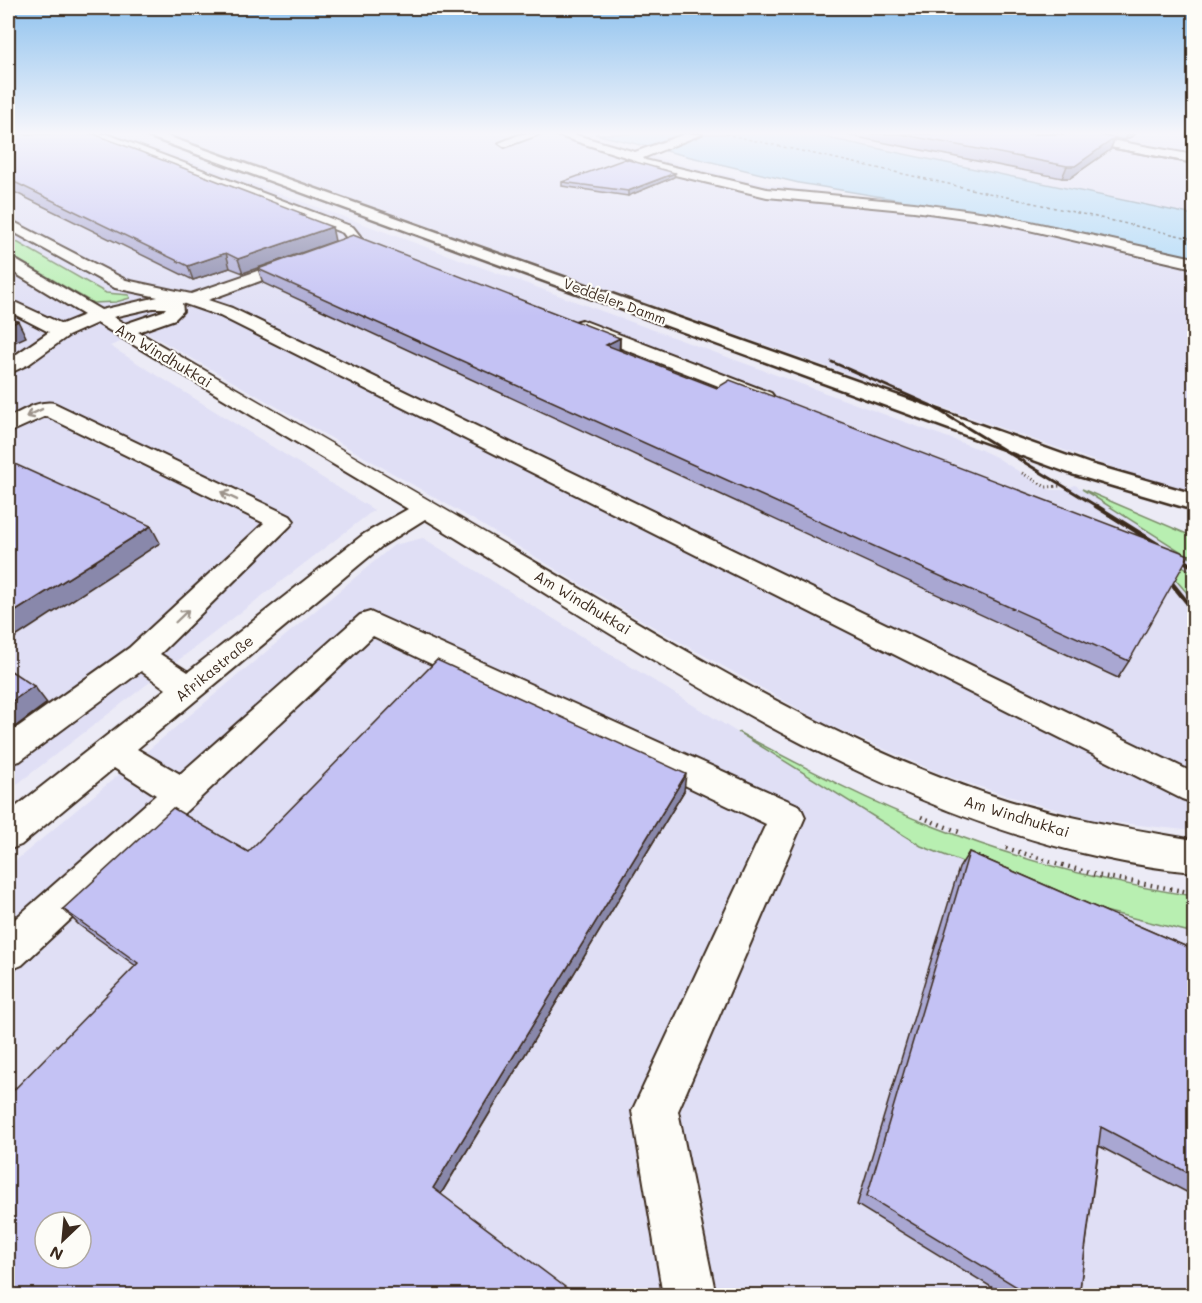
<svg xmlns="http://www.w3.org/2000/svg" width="1202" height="1303" font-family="Mali,sans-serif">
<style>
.built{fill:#e0dff5;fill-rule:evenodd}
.green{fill:#b8efb1;stroke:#7a8c68;stroke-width:1.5}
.water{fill:#abd8f7;stroke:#7e92a0;stroke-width:1.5}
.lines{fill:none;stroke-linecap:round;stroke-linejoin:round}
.ferry{stroke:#575654;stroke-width:1.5;stroke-dasharray:3 3;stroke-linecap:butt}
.minor-casing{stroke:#3b2a1e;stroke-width:4}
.major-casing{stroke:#3b2a1e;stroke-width:5}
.path-far1{stroke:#3b2a1e;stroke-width:3;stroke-dasharray:1 3;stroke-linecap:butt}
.path{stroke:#3b2a1e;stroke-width:4.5;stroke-dasharray:1.5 5;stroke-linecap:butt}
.minor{fill:#fdfcf7;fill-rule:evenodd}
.major{fill:#fdfcf7;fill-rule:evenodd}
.rail-far2{stroke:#3b2a1e;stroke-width:2}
.rail-far1{stroke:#3b2a1e;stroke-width:3}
.rail{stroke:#3b2a1e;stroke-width:4.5}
.wall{fill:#a9a7d2;stroke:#3b2a1e;stroke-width:1.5}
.shaded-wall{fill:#8988ab;stroke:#3b2a1e;stroke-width:1.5}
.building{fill:#c4c2f4;stroke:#3b2a1e;stroke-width:1.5;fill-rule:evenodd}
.oneway{stroke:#9c938a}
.labels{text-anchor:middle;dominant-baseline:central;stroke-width:4.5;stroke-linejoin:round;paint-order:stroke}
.far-street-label{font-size:14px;fill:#3b2a1e;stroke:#fdfcf7}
.street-label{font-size:15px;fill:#3b2a1e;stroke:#fdfcf7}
</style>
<rect width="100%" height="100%" fill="#ecebf6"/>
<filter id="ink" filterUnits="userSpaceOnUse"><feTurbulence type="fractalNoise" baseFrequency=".0167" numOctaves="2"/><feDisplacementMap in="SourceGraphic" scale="12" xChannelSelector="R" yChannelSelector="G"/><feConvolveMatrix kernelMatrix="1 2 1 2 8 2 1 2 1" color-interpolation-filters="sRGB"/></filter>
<g filter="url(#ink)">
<path class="built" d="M 8,134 L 117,134 L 979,449 L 996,457 L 1040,485 L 1051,490 L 1063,490 L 1075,485 L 1194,560 L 1194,574 L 1138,536 L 1194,603 L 1194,831 L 1093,820 L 1015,798 L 946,776 L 822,722 L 620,608 L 469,517 L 146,332 L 110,346 L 374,510 L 8,791 Z
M 167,134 L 562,134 L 759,183 L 870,199 L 884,198 L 1051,226 L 1194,259 L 1194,496 Z
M 809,134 L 1194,134 L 1194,215 Z
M 423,538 L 921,846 L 1060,900 L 1194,933 L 1194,1295 L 8,1296 L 8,867 L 394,545 ZM 45,1222 L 81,1222 L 81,1258 L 45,1258 Z"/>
<path class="green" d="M 8,237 L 106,293 L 129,295 L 130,298 L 116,302 L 93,303 L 8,254 Z
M 1082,489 L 1194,537 L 1194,560 Z
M 1135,533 L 1194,574 L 1194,603 L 1188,594 Z
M 738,732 C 802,766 867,801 935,827 C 1019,860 1106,883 1194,896 L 1194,933 L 1060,900 L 921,846 Z"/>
<path class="water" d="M 595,134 L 809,134 L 1194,215 L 1194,258 L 1055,226 L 799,183 Z"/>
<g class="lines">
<path class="ferry" d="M 725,134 L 1194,239"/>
<defs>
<path id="minor" d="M 90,134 L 107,134 L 353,227 L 364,241 L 361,244 L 351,244 L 343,233 Z
M 521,134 L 540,134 L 505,147 L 499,143 Z
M 553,134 L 573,134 L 635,152 L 685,134 L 702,134 L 643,158 L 645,160 L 767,189 L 914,203 L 994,214 L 1194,258 L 1194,268 L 994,222 L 914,211 L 767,197 L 637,166 L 632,159 Z
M 1050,134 L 1077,134 L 1194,155 L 1194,163 L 1056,137 Z
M 8,219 L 126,280 L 191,294 L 292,259 L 304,259 L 306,262 L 304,265 L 208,300 L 232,308 L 1194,773 L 1194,803 L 1182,799 L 220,316 L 182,303 L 183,311 L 175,319 L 138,332 C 270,408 402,484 533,561 C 686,650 839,748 1009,801 C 1070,819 1132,829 1194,840 L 1194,872 C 917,846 657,660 425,519 L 382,546 L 137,749 L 180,774 L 360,615 L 370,612 L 800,806 L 805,817 L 678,1111 L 716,1296 L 663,1296 L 632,1111 L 766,824 L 373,636 L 22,965 L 8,971 L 8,925 L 156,795 L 114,768 L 21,845 L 8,850 L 8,813 L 166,689 L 141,671 L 20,761 L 8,764 L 8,734 L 129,648 L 264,523 L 46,416 L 8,433 L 8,418 C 22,411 38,400 54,403 L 290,516 L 294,521 L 290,526 L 160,654 L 188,672 L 364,534 L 408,509 L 97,323 L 68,336 L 29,364 L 8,374 L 8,360 L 49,332 L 8,311 L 8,299 L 62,324 L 84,315 L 8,269 L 8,257 L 14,259 L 101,310 L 158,297 L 115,288 L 8,229 ZM 153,308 L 166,308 L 163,311 L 125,324 L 113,317 Z
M 582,320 L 771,393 L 774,397 L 771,401 L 764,403 L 757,401 L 575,330 L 573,326 L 575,322 Z"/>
<path id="major" d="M 142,134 L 161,134 L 1090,464 L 1194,494 L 1194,510 L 1072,474 Z"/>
</defs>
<use href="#minor" class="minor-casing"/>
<use href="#major" class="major-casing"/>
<path class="path-far1" d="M 1022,473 L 1046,487 L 1061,486"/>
<path class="path" d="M 921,817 L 959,832
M 1006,848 L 1096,875 L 1194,893"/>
<use href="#minor" class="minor"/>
<use href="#major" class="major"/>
<path class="rail-far2" d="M 1094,145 L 1194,164"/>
<path class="rail-far1" d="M 832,362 L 930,405 L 1098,507"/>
<path class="rail" d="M 1096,506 L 1194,567
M 1162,571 L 1194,611"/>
</g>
<path class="wall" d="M 8,134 L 304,214 L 305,217 L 335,241 L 243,273 L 230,268 L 193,280 L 8,189 Z
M 841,134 L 1136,134 L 1125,140 L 1115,138 L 1110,150 L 1070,178 L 1062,178 Z
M 674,177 L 628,196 L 562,186 L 562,182 Z
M 258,269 L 620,338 L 620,350 L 1129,661 L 1118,678 L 263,283 Z
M 684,791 L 441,1194 L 136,966 L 79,925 L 63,909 L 248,852 Z
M 969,852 L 1194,950 L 1194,1196 L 1099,1146 L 1079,1296 L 1006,1296 L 857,1205 L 959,868 Z"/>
<path class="shaded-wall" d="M 1128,134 L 1136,134 L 1125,140 Z
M 1115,138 L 1110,150 L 1070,178 L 1062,178 L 1067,166 Z
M 675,173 L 674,177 L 628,196 L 628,191 Z
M 332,227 L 335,241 L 243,273 L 238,259 Z
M 226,253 L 230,268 L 193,280 L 188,266 Z
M 18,321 L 26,337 L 8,345 L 8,326 Z
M 620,338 L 619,353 L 606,345 Z
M 151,526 L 160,543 L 8,642 L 8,616 Z
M 34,686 L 47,703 L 8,732 L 8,704 Z
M 686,774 L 684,791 L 439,1197 L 433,1188 Z"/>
<path class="building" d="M 8,134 L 94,134 L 304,214 L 300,215 L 332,227 L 238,259 L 226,253 L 188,266 L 8,179 Z
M 900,134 L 1093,134 L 1115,138 L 1075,166 L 1067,166 Z
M 625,159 L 675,173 L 628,191 L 562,182 Z
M 353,235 L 620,338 L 606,345 L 717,388 L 730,380 L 1189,555 L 1129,661 L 258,269 Z
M 8,318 L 18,321 L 8,326 Z
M 8,461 L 151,526 L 8,616 Z
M 437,660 L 686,774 L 433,1188 L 577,1296 L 8,1296 L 8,1096 L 138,963 L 63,909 L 173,808 L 248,852 ZM 45,1222 L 81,1222 L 81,1258 L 45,1258 Z
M 8,669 L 34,686 L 8,704 Z
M 969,852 L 1194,950 L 1194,1176 L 1101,1127 L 1079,1296 L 1032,1296 L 867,1196 Z"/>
<defs><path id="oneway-shaft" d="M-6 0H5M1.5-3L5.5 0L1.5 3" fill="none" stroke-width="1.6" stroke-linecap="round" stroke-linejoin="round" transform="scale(1.5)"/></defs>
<g class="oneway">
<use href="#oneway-shaft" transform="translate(34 413) rotate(154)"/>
<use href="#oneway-shaft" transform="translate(229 496) rotate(-154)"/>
<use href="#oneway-shaft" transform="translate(182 616) rotate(-44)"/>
</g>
</g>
<linearGradient id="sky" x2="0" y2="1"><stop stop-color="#8fc2ee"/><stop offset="0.42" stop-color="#f6f6fb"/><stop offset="1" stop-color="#f6f6fb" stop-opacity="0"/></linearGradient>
<rect width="1202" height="317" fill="url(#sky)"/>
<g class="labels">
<g class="far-street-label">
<text transform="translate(615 301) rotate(20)">Veddeler Damm</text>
</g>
<g class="street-label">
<text transform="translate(164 355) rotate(31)">Am Windhukkai</text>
<text transform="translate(583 602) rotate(31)">Am Windhukkai</text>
<text transform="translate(214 668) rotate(-39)">Afrikastraße</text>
<text transform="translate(1017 816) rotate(17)">Am Windhukkai</text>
</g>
</g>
<rect width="1202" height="1303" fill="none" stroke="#fdfcf7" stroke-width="30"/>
<rect x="15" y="15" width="1172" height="1273" fill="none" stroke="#3b2a1e" stroke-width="2" filter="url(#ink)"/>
<g transform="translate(63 1240) rotate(206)"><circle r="28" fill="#fdfcf7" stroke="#afa8a0" stroke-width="1.5"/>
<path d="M0-4.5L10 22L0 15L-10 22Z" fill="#3b2a1e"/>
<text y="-9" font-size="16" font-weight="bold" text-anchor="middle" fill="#3b2a1e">N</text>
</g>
</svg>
